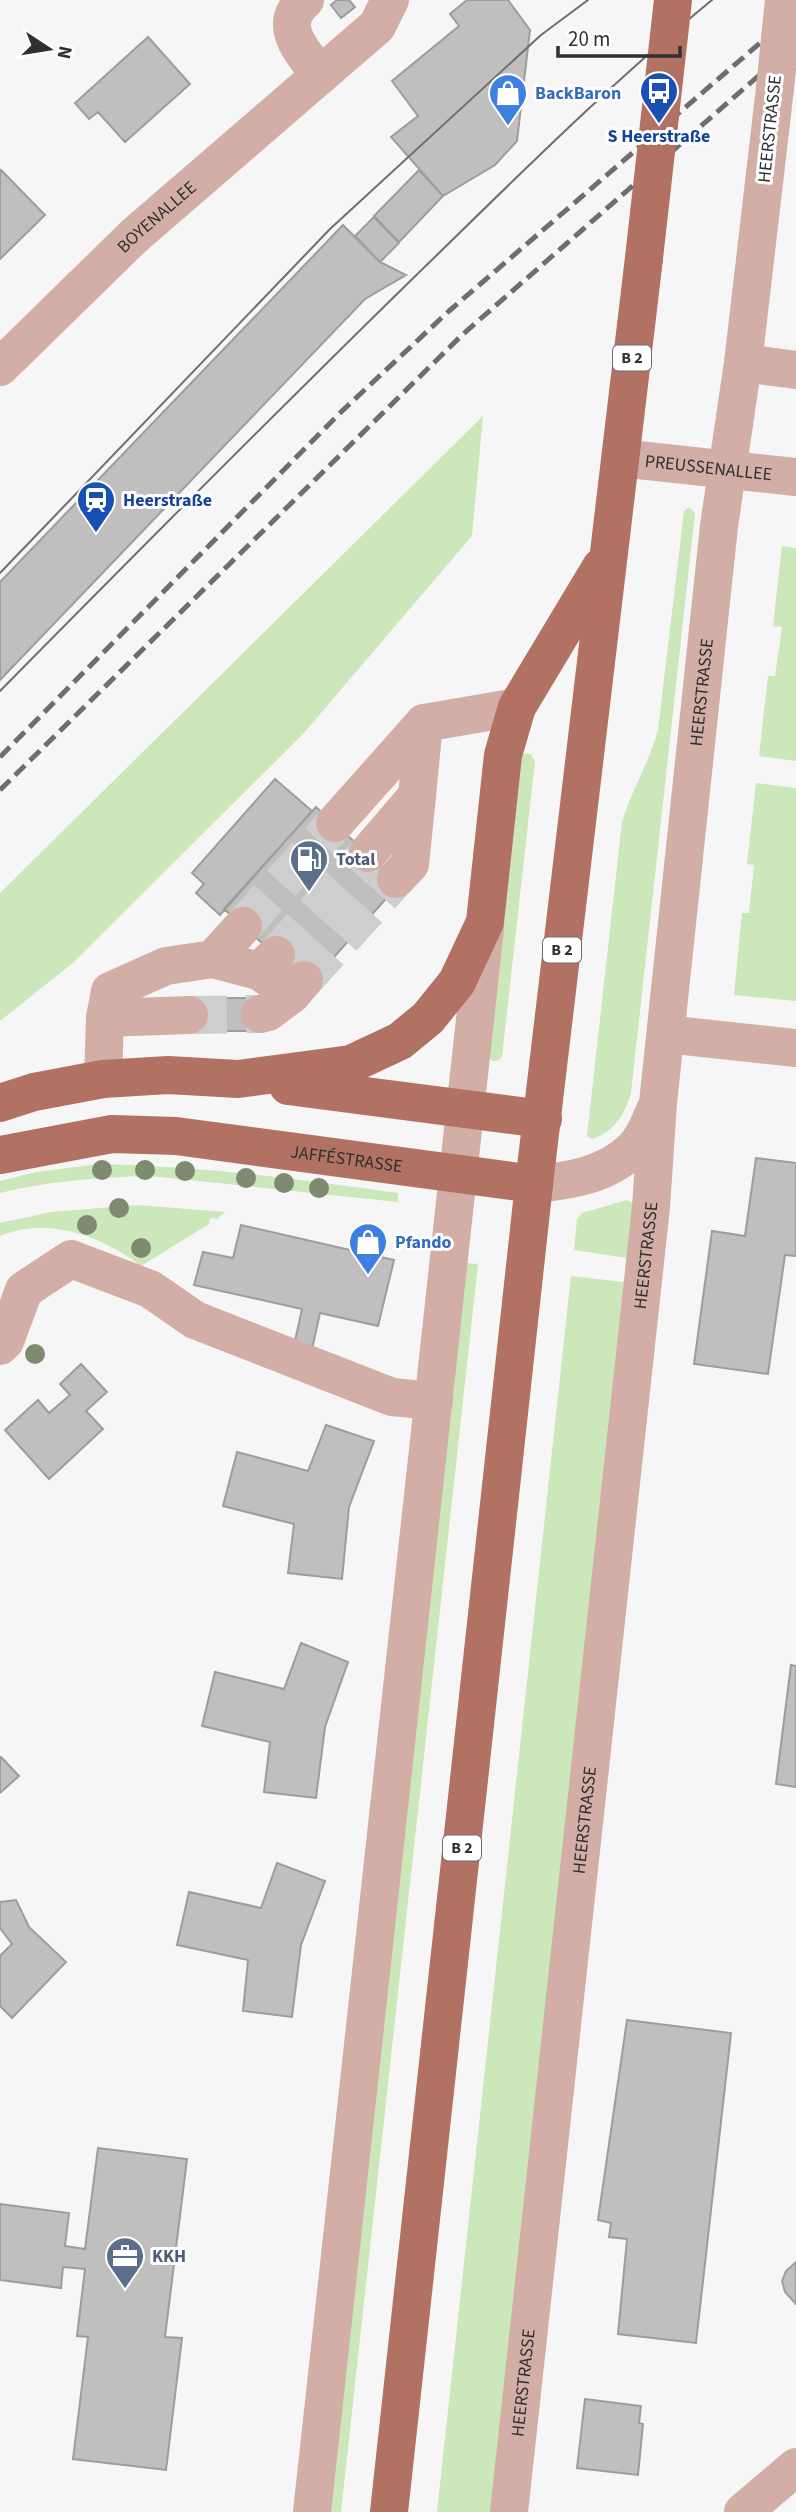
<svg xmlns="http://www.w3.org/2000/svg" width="796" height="2512" font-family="'Source Sans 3',sans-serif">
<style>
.green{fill:#cce7b9}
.building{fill:#c0bebe;stroke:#9e9c9c;stroke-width:2}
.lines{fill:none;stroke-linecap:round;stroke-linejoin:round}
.minor-tunnel{stroke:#cececf;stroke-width:38;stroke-dasharray:38 19;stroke-linecap:butt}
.minor{stroke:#d3aea6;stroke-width:38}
.major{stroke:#b17163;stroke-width:38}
.tram{stroke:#6e6e6f;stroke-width:2}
.rail{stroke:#6e6e6f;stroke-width:5;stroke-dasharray:14 7;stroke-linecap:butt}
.minor-bridge{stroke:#d3aea6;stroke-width:38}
.major-bridge{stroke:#b17163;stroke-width:38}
.tree{fill:#7e8b71}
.labels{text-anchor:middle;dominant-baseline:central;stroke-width:6;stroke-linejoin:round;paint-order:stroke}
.shield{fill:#fff;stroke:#6e6e6f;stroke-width:2}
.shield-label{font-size:16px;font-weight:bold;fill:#303031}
.shop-label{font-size:18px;font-weight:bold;fill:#366cbe;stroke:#fff;text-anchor:start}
.street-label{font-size:18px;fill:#303031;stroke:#fff}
.transit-label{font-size:18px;font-weight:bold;fill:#164399;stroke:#fff}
.service-label{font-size:18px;font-weight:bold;fill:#4e5e75;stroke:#fff;text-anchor:start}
</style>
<rect width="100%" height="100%" fill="#f6f6f7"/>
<path class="green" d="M 483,416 L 472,536 L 303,734 L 74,962 L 0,1021 L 0,893 Z
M 689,507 L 695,513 L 631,1093 C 625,1114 614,1132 592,1139 L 587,1136 L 622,822 C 632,790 649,762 658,730 L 684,511 Z
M 782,546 L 796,548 L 796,761 L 759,756 L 768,676 L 775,676 L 782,627 L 773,626 Z
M 523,754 L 531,754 L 535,761 L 502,1057 L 498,1061 L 492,1061 L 489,1056 L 518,759 Z
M 756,783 L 796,788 L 796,1001 L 734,995 L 742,913 L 749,913 L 754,865 L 747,864 Z
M 99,1164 C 200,1166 298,1179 398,1193 L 398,1202 L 150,1176 C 99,1177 50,1181 0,1193 L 0,1181 L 36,1172 Z
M 627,1200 L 633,1203 L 627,1258 L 574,1250 L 577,1219 L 582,1213 Z
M 138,1205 L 225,1212 L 217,1219 L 210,1218 L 209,1224 L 141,1266 C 103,1236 47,1216 0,1236 L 0,1223 L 51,1212 Z
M 465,1263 L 478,1264 L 341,2512 L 329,2512 Z
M 571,1276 L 624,1282 L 491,2512 L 437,2512 Z"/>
<path class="building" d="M 337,0 L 349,0 L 355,7 L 341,18 L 331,5 Z
M 467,0 L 508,0 L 530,30 L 517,141 L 495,165 L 443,196 L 391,137 L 418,116 L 392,81 L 459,26 L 450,14 Z
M 148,37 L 190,84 L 125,142 L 98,112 L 89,119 L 75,103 Z
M 1,170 L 45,215 L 0,259 L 0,172 Z
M 419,170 L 443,196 L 399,242 L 374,216 Z
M 374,217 L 399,243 L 380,262 L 355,236 Z
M 343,225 L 380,262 L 406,275 L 365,299 L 0,680 L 0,582 Z
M 275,779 L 312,811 L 220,915 L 196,893 L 204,884 L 192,873 Z
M 316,807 L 400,883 L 309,985 L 224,909 Z
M 189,998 L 259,998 L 259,1031 L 189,1031 Z
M 756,1158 L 796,1163 L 796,1256 L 785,1255 L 768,1374 L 694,1364 L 712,1231 L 745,1236 Z
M 241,1225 L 394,1260 L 378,1326 L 320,1313 L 311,1354 L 293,1350 L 302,1309 L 194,1285 L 203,1252 L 233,1258 Z
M 81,1364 L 107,1392 L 86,1411 L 103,1429 L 49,1479 L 5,1430 L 38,1400 L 49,1413 L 70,1395 L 60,1384 Z
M 326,1425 L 374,1441 L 349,1507 L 342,1579 L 288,1573 L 294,1524 L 223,1506 L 237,1452 L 308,1471 Z
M 301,1643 L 348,1662 L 325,1727 L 316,1798 L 264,1792 L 270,1742 L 202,1726 L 215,1672 L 284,1689 Z
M 791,1665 L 796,1666 L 796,1787 L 776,1784 Z
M 1,1757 L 19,1776 L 0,1793 L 0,1758 Z
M 277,1863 L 325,1881 L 301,1945 L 292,2017 L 243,2011 L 248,1960 L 177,1945 L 189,1892 L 261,1908 Z
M 16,1900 L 29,1927 L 66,1962 L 12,2018 L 0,2006 L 0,1956 L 12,1944 L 0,1928 L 0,1902 Z
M 627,2020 L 731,2033 L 696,2343 L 618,2334 L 627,2239 L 609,2237 L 611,2223 L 598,2220 Z
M 98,2148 L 187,2159 L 165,2337 L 182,2338 L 166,2470 L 73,2459 L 88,2337 L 77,2336 L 85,2269 L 63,2267 L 61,2288 L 0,2280 L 0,2204 L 69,2213 L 65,2246 L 85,2249 Z
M 796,2262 L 796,2304 L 785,2292 L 782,2281 L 786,2271 Z
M 585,2399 L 641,2406 L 639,2423 L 643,2424 L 638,2475 L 577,2468 Z"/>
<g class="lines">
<path class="minor-tunnel" d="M 243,926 L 335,823
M 276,955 L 368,853
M 304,980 L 396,879
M 189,1015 L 260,1014"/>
<g class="minor">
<path d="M 305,0 C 276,26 302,51 320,75"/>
<path d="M 743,363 L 796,370"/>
<path id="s1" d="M 0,367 L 134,236 L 377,26 L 390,0"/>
<path id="s2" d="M 620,458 L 796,477"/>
<path d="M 335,823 L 424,723 L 517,707"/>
<path d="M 368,853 L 417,796 L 424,723"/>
<path d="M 396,879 L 410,864 L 417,796"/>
<path d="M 213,959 L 259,971 L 276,955"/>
<path d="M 259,971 L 292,994 L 304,980"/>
<path d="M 260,1014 L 268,1012 L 292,994"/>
<path d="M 105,1018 L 189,1015"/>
<path d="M 666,1034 L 796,1048"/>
<path d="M 103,1079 L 105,1018 L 110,991 L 166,966 L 213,959 L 243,926"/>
<path d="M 534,1184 C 569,1181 607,1175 633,1149 C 644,1139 649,1124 655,1110"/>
<path d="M 0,1346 L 5,1341 L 24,1290 L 71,1259 L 150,1289 L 195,1320 L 392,1397 L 434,1401"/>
<path d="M 312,2512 L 485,928"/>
<path id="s3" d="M 509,2512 L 651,1207 L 658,1103 L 719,526 L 743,363 L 775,88"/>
<path d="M 743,2512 L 796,2467"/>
</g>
<g class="major">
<path d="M 288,1086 L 543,1119"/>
<path d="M 0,1103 L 34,1092 L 103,1079 L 168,1075 L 238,1079 L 351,1064 L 400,1041 L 428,1018 L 457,982 L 485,922 L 503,755 L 517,707 L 601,567"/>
<path id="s4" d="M 0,1155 L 112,1134 L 176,1136 L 534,1184"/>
<path d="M 389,2512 L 534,1184 L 644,258"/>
</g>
<path class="tram" d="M 0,573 L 330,229 L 541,35 L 588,0
M 0,691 C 146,543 292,396 441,251 C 529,165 617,78 712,0"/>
<path class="rail" d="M 0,757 L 341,412 L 449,311 L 796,12
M 0,790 L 462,335 L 796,43"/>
<path class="minor-bridge" d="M 775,88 L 784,0"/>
<path class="major-bridge" d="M 644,258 L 673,0"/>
</g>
<g class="tree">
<circle cx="102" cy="1170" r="10"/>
<circle cx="145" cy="1170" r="10"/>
<circle cx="185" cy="1171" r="10"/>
<circle cx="246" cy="1178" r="10"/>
<circle cx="284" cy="1183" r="10"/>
<circle cx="319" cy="1188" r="10"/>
<circle cx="119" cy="1208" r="10"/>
<circle cx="87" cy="1225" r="10"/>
<circle cx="141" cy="1248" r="10"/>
<circle cx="35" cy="1354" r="10"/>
</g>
<defs>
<symbol id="bus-pin" viewBox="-11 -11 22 30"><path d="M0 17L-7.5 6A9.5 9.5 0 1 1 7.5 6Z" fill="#1a4fb4" stroke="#fff"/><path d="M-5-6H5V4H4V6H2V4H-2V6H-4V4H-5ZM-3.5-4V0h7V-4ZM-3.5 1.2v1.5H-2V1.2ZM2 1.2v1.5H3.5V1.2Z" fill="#fff"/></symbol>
<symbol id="shop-pin" viewBox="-11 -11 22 30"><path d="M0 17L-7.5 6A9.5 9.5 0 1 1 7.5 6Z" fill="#3f7fe0" stroke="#fff"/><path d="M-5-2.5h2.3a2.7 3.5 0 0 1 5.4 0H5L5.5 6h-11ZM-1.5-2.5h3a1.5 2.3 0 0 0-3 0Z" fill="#fff"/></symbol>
<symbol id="station-pin" viewBox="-11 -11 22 30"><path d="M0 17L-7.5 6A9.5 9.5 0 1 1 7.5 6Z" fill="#1a4fb4" stroke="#fff"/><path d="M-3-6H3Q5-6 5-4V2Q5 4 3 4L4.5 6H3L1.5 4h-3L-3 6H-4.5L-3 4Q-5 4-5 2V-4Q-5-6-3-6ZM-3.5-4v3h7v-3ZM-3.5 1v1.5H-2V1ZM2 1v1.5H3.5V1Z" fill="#fff"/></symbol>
<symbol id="fuel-pin" viewBox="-11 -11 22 30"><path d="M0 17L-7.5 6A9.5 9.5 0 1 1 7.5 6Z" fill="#5c6f8a" stroke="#fff"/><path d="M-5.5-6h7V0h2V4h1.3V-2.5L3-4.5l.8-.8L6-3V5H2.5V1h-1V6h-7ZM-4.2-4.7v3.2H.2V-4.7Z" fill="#fff"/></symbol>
<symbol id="office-pin" viewBox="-11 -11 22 30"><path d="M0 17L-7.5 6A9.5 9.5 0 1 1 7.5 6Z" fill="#5c6f8a" stroke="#fff"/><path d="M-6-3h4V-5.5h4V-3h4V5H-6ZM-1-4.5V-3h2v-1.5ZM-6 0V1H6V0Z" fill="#fff"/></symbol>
</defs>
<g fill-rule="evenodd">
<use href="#bus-pin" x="637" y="69" width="44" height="60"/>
<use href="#shop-pin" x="486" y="71" width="44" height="60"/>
<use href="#station-pin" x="74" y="478" width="44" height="60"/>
<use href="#fuel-pin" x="287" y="837" width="44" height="60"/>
<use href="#shop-pin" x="346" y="1220" width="44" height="60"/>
<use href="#office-pin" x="103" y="2234" width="44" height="60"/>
</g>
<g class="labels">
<g class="shield">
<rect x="613" y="345.5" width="38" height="25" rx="5"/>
<rect x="543" y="937.5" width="38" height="25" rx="5"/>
<rect x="443" y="1835.5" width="38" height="25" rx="5"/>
</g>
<g class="shield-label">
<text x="632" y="358">B 2</text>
<text x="562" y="950">B 2</text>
<text x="462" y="1848">B 2</text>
</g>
<g class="shop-label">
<text x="535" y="93">BackBaron</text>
<text x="395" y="1242">Pfando</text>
</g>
<g class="street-label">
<text transform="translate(770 129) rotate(-84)">HEERSTRASSE</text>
<text stroke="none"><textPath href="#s1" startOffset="217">BOYENALLEE</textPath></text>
<text stroke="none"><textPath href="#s2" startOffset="89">PREUSSENALLEE</textPath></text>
<text stroke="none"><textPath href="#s3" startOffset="1830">HEERSTRASSE</textPath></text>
<text stroke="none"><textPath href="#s4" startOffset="350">JAFFÉSTRASSE</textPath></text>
<text stroke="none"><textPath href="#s3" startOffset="1264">HEERSTRASSE</textPath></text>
<text stroke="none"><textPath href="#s3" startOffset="696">HEERSTRASSE</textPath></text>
<text stroke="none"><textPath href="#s3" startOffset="130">HEERSTRASSE</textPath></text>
</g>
<g class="transit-label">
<text x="659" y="136">S Heerstraße</text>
<text x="123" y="500" text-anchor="start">Heerstraße</text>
</g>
<g class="service-label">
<text x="336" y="859">Total</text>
<text x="152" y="2256">KKH</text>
</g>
</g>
<g transform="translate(49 49) rotate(102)" stroke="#ffffff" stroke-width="5" paint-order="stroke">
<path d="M0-5L12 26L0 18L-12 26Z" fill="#303031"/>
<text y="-10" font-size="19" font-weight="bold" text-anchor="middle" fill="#303031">N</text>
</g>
<path d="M558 46v10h122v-10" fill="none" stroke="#303031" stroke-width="3.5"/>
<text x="568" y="46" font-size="21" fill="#303031" stroke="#ffffff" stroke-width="5" paint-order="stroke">20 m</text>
</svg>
